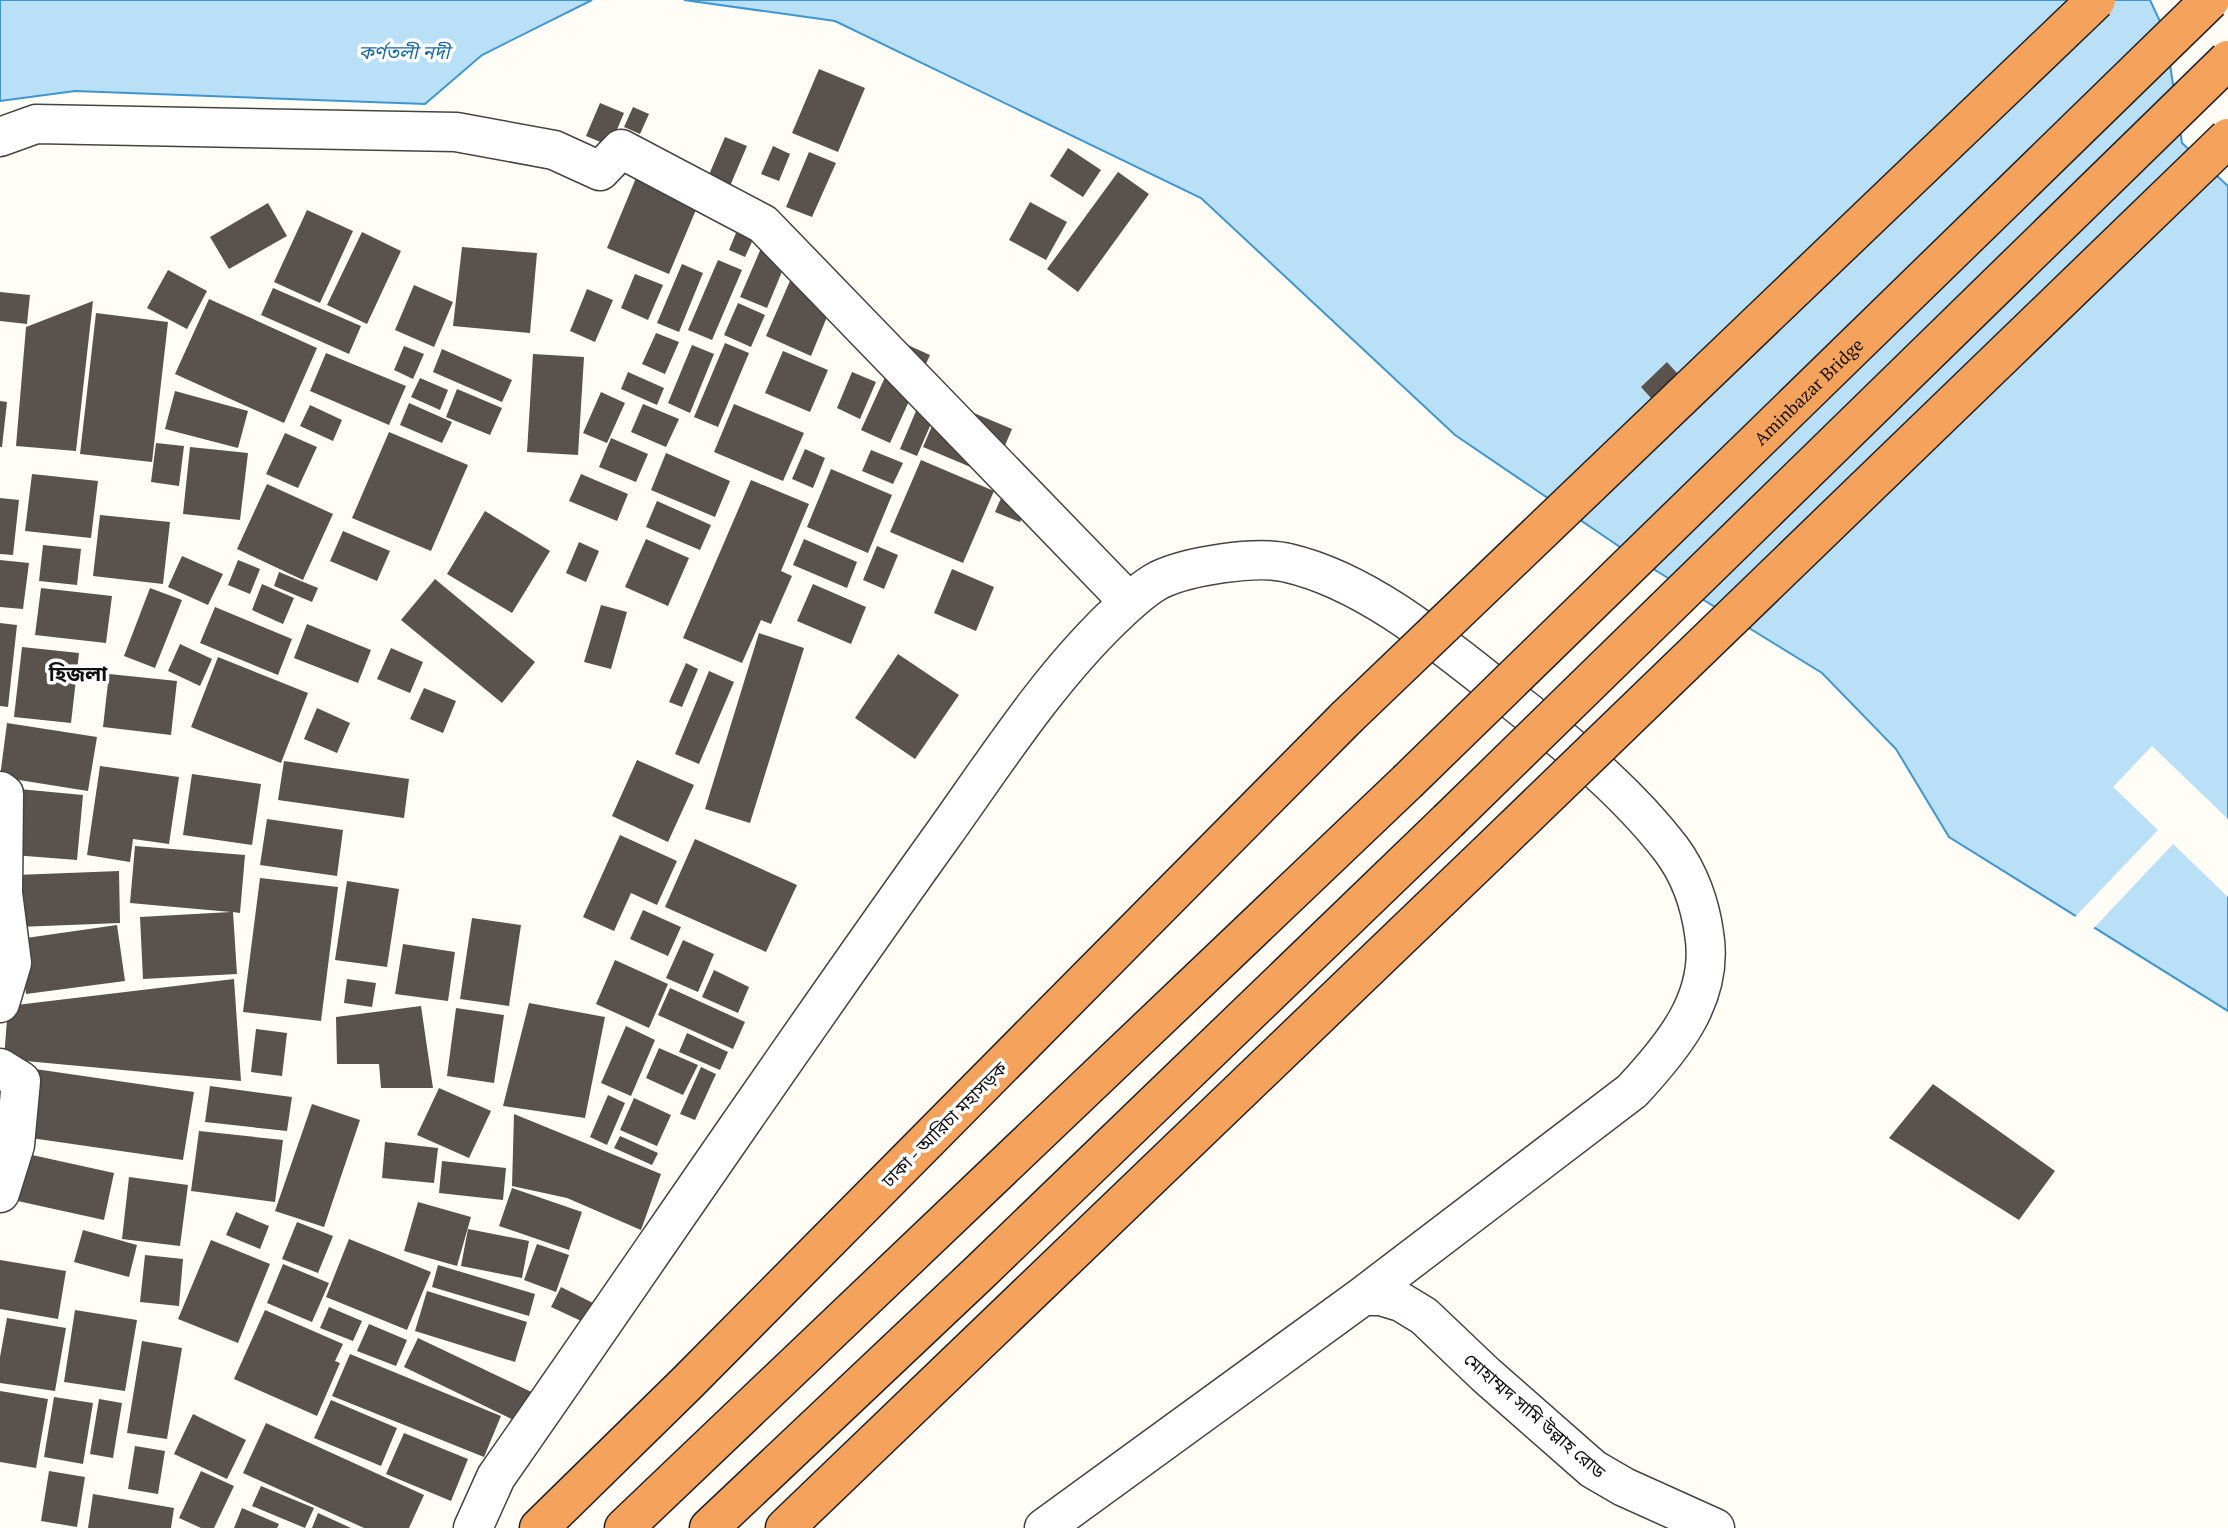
<svg xmlns="http://www.w3.org/2000/svg" width="2228" height="1528" font-family="'PT Serif','Noto Sans Bengali',serif">
<style>
.water{fill:#b9e0f7;stroke:#3f96cf;stroke-width:2}
.pier{fill:#fffdf5}
.building{fill:#5a524d}
.lines{fill:none;stroke-linecap:round;stroke-linejoin:round}
.minor-casing{stroke:#444;stroke-width:41}
.highway-casing{stroke:#222;stroke-width:41}
.minor{stroke:#fff;stroke-width:38}
.highway{stroke:#f5a25d;stroke-width:38}
.highway-bridge-casing{stroke:#222;stroke-width:41;stroke-linecap:butt}
.highway-bridge{stroke:#f5a25d;stroke-width:38}
.labels{text-anchor:middle;dominant-baseline:central;stroke-width:7;stroke-linejoin:round;paint-order:stroke}
.street-label{font-size:18px;fill:#111;stroke:#fff}
.water-label{font-size:19px;font-style:italic;fill:#1768a6;stroke:#fff}
.quarter-label{font-size:21px;font-weight:bold;fill:#111;stroke:#fff}
</style>
<rect width="100%" height="100%" fill="#fffdf5"/>
<path class="water" d="M 0,0 L 592,0 L 482,55 L 425,104 L 75,91 L 0,101 Z
M 684,0 L 2150,0 L 2165,32 L 2182,143 L 2228,186 L 2228,1011 L 1949,837 L 1896,749 L 1822,673 L 1642,562 L 1455,435 L 1201,198 L 835,21 Z"/>
<path class="pier" d="M 2152,746 L 2228,819 L 2228,897 L 2173,844 L 2092,930 L 2074,918 L 2158,830 L 2113,787 Z"/>
<path class="building" d="M 819,69 L 865,88 L 838,152 L 792,133 Z
M 600,103 L 624,113 L 610,146 L 586,136 Z
M 633,107 L 649,114 L 640,134 L 624,127 Z
M 725,137 L 747,146 L 730,186 L 708,177 Z
M 773,146 L 790,154 L 779,181 L 761,174 Z
M 1068,148 L 1101,170 L 1083,197 L 1050,176 Z
M 809,152 L 836,163 L 812,217 L 786,207 Z
M 1118,172 L 1149,194 L 1078,292 L 1047,269 Z
M 636,178 L 698,205 L 669,274 L 607,248 Z
M 1030,202 L 1067,222 L 1046,260 L 1009,240 Z
M 268,203 L 287,236 L 229,269 L 210,237 Z
M 307,210 L 353,231 L 320,303 L 274,282 Z
M 740,223 L 757,231 L 745,257 L 729,250 Z
M 362,232 L 401,251 L 367,324 L 327,305 Z
M 762,246 L 788,257 L 767,308 L 740,297 Z
M 462,247 L 537,253 L 530,333 L 453,326 Z
M 718,260 L 742,270 L 712,340 L 688,330 Z
M 682,264 L 703,273 L 679,332 L 657,323 Z
M 796,267 L 840,285 L 811,356 L 766,336 Z
M 168,270 L 207,291 L 187,329 L 147,308 Z
M 635,274 L 663,285 L 648,320 L 621,308 Z
M 414,285 L 453,302 L 434,347 L 395,330 Z
M 273,288 L 361,326 L 349,354 L 261,315 Z
M 587,289 L 613,300 L 595,342 L 570,331 Z
M 0,292 L 30,295 L 27,324 L 0,321 Z
M 209,299 L 317,348 L 284,423 L 175,374 Z
M 93,301 L 76,451 L 16,446 L 26,327 Z
M 738,303 L 765,315 L 751,347 L 724,335 Z
M 96,313 L 168,322 L 152,462 L 80,454 Z
M 656,333 L 679,342 L 665,374 L 642,364 Z
M 901,342 L 930,355 L 890,443 L 861,430 Z
M 725,343 L 749,353 L 718,427 L 694,417 Z
M 692,345 L 714,354 L 690,413 L 668,403 Z
M 404,346 L 424,354 L 413,379 L 394,370 Z
M 442,349 L 512,380 L 502,402 L 433,372 Z
M 783,351 L 828,370 L 810,412 L 765,393 Z
M 326,353 L 406,386 L 389,425 L 310,391 Z
M 533,354 L 584,357 L 578,455 L 527,452 Z
M 1667,362 L 1686,383 L 1660,408 L 1641,387 Z
M 628,372 L 664,388 L 657,405 L 621,389 Z
M 852,372 L 876,382 L 860,419 L 837,408 Z
M 420,378 L 448,390 L 440,410 L 411,397 Z
M 929,380 L 947,387 L 917,456 L 900,449 Z
M 457,389 L 502,408 L 490,435 L 446,417 Z
M 175,391 L 248,411 L 238,448 L 165,429 Z
M 601,392 L 625,403 L 607,443 L 583,433 Z
M 943,400 L 1012,429 L 992,476 L 923,447 Z
M 0,401 L 7,402 L 2,447 L 0,447 Z
M 409,403 L 452,422 L 442,443 L 400,425 Z
M 643,404 L 679,419 L 666,447 L 631,432 Z
M 734,404 L 804,433 L 783,481 L 714,452 Z
M 310,405 L 342,420 L 333,441 L 300,426 Z
M 389,432 L 468,465 L 431,551 L 352,518 Z
M 285,433 L 317,447 L 298,488 L 266,474 Z
M 611,438 L 648,454 L 636,482 L 599,467 Z
M 156,443 L 184,446 L 179,486 L 151,482 Z
M 190,447 L 248,453 L 240,520 L 183,514 Z
M 805,449 L 825,458 L 813,488 L 792,479 Z
M 871,450 L 903,463 L 893,484 L 862,471 Z
M 666,453 L 730,481 L 715,517 L 651,490 Z
M 921,460 L 994,491 L 963,563 L 890,532 Z
M 831,469 L 892,495 L 868,553 L 807,527 Z
M 1012,473 L 1037,484 L 1020,522 L 995,512 Z
M 32,474 L 98,481 L 91,538 L 25,531 Z
M 581,474 L 628,494 L 617,521 L 569,501 Z
M 751,480 L 809,504 L 781,571 L 792,576 L 771,624 L 761,620 L 742,663 L 683,638 Z
M 267,484 L 333,514 L 303,580 L 237,549 Z
M 0,498 L 19,500 L 13,555 L 0,554 Z
M 657,501 L 711,525 L 700,550 L 646,527 Z
M 485,511 L 550,551 L 512,613 L 447,574 Z
M 100,515 L 170,522 L 163,584 L 93,576 Z
M 343,531 L 390,551 L 377,581 L 330,561 Z
M 646,539 L 689,558 L 668,606 L 625,587 Z
M 804,539 L 857,562 L 847,588 L 793,565 Z
M 579,542 L 599,551 L 586,582 L 566,573 Z
M 43,545 L 81,549 L 77,585 L 39,581 Z
M 877,546 L 898,555 L 884,589 L 863,580 Z
M 182,556 L 223,574 L 208,605 L 168,587 Z
M 0,560 L 29,563 L 23,609 L 0,607 Z
M 238,560 L 260,569 L 250,594 L 228,585 Z
M 952,569 L 994,587 L 976,631 L 934,613 Z
M 279,572 L 318,588 L 312,602 L 274,586 Z
M 435,579 L 535,662 L 502,703 L 401,620 Z
M 262,584 L 294,598 L 283,624 L 252,610 Z
M 813,584 L 866,607 L 851,644 L 797,621 Z
M 41,588 L 112,596 L 106,643 L 35,635 Z
M 150,588 L 182,600 L 155,668 L 124,656 Z
M 601,605 L 627,612 L 611,669 L 584,662 Z
M 215,607 L 292,639 L 278,675 L 200,643 Z
M 0,623 L 17,625 L 8,707 L 0,706 Z
M 307,624 L 371,650 L 358,683 L 294,658 Z
M 759,633 L 804,648 L 750,823 L 705,809 Z
M 180,644 L 212,659 L 200,686 L 168,671 Z
M 22,647 L 79,653 L 71,723 L 14,717 Z
M 391,648 L 423,662 L 410,693 L 377,679 Z
M 898,654 L 959,695 L 915,759 L 855,718 Z
M 218,657 L 308,693 L 281,763 L 191,727 Z
M 686,663 L 698,669 L 682,707 L 669,702 Z
M 709,671 L 734,682 L 699,764 L 675,754 Z
M 109,674 L 177,681 L 171,735 L 103,727 Z
M 424,688 L 456,701 L 443,733 L 410,719 Z
M 317,708 L 350,723 L 337,753 L 304,739 Z
M 7,723 L 97,737 L 88,791 L 0,777 Z
M 637,760 L 694,785 L 668,842 L 612,816 Z
M 284,761 L 409,779 L 404,818 L 278,800 Z
M 100,766 L 179,777 L 169,844 L 133,839 L 130,862 L 87,855 Z
M 192,774 L 261,784 L 252,845 L 183,835 Z
M 19,789 L 83,795 L 77,860 L 13,855 Z
M 267,819 L 343,830 L 337,876 L 260,865 Z
M 620,835 L 677,861 L 657,905 L 631,893 L 614,931 L 583,917 Z
M 695,839 L 797,885 L 766,952 L 665,907 Z
M 135,846 L 245,855 L 240,913 L 233,912 L 237,974 L 143,979 L 140,917 L 231,912 L 130,903 Z
M 119,871 L 120,923 L 18,927 L 16,875 Z
M 260,878 L 338,887 L 321,1021 L 243,1012 Z
M 347,881 L 399,889 L 387,967 L 335,960 Z
M 643,910 L 681,927 L 668,956 L 630,939 Z
M 472,918 L 521,925 L 509,1006 L 460,999 Z
M 117,925 L 125,981 L 26,994 L 19,939 Z
M 683,940 L 714,954 L 698,992 L 666,978 Z
M 403,944 L 455,952 L 448,1001 L 395,994 Z
M 615,960 L 668,984 L 649,1028 L 596,1004 Z
M 714,970 L 749,987 L 738,1013 L 702,997 Z
M 234,979 L 241,1081 L 4,1059 L 8,1006 Z
M 347,979 L 376,983 L 372,1007 L 344,1003 Z
M 670,988 L 745,1022 L 733,1049 L 658,1015 Z
M 529,1003 L 605,1017 L 585,1118 L 503,1106 Z
M 421,1006 L 433,1088 L 381,1088 L 379,1064 L 337,1064 L 336,1017 Z
M 456,1008 L 504,1015 L 494,1083 L 447,1076 Z
M 626,1026 L 655,1040 L 631,1096 L 601,1083 Z
M 256,1029 L 287,1033 L 282,1076 L 251,1072 Z
M 687,1033 L 728,1052 L 720,1070 L 679,1052 Z
M 659,1048 L 698,1065 L 683,1095 L 646,1078 Z
M 701,1067 L 716,1074 L 695,1120 L 680,1114 Z
M 35,1069 L 194,1092 L 183,1160 L 24,1137 Z
M 1933,1084 L 2055,1171 L 2019,1220 L 1889,1138 Z
M 210,1086 L 292,1097 L 287,1131 L 205,1122 Z
M 439,1088 L 491,1111 L 469,1158 L 417,1135 Z
M 608,1095 L 625,1103 L 607,1145 L 590,1137 Z
M 634,1098 L 671,1115 L 657,1146 L 620,1130 Z
M 312,1104 L 360,1120 L 324,1227 L 275,1211 Z
M 514,1114 L 661,1174 L 641,1230 L 567,1198 L 512,1186 Z
M 199,1131 L 283,1140 L 275,1202 L 191,1191 Z
M 620,1136 L 658,1153 L 652,1165 L 614,1148 Z
M 385,1142 L 438,1148 L 434,1183 L 382,1178 Z
M 23,1153 L 114,1173 L 104,1220 L 13,1200 Z
M 442,1161 L 506,1168 L 503,1200 L 439,1193 Z
M 129,1177 L 188,1185 L 180,1246 L 122,1239 Z
M 512,1188 L 582,1212 L 569,1250 L 499,1226 Z
M 418,1202 L 471,1217 L 457,1266 L 404,1251 Z
M 236,1212 L 269,1226 L 260,1249 L 226,1235 Z
M 297,1222 L 333,1236 L 318,1273 L 282,1259 Z
M 468,1229 L 529,1241 L 522,1278 L 461,1266 Z
M 83,1230 L 137,1245 L 129,1277 L 74,1262 Z
M 349,1239 L 431,1272 L 407,1330 L 326,1297 Z
M 211,1240 L 270,1264 L 238,1343 L 178,1319 Z
M 537,1244 L 569,1255 L 556,1292 L 524,1280 Z
M 145,1255 L 183,1259 L 179,1306 L 140,1302 Z
M 0,1260 L 66,1271 L 58,1319 L 0,1309 Z
M 283,1264 L 329,1283 L 312,1322 L 267,1303 Z
M 438,1265 L 535,1294 L 529,1316 L 432,1287 Z
M 561,1287 L 601,1307 L 592,1326 L 551,1307 Z
M 427,1291 L 527,1322 L 515,1362 L 415,1331 Z
M 329,1307 L 362,1321 L 353,1341 L 320,1328 Z
M 75,1310 L 137,1320 L 125,1391 L 64,1382 Z
M 265,1310 L 343,1344 L 335,1361 L 340,1363 L 317,1416 L 234,1379 Z
M 7,1318 L 66,1328 L 55,1391 L 0,1383 L 0,1357 Z
M 369,1324 L 407,1340 L 396,1366 L 357,1351 Z
M 418,1338 L 544,1398 L 530,1428 L 404,1367 Z
M 142,1341 L 182,1348 L 167,1439 L 127,1433 Z
M 350,1354 L 501,1416 L 484,1457 L 332,1396 Z
M 0,1391 L 48,1399 L 36,1468 L 0,1462 Z
M 54,1397 L 93,1403 L 83,1464 L 44,1457 Z
M 99,1399 L 122,1403 L 113,1458 L 90,1454 Z
M 331,1400 L 397,1428 L 381,1466 L 314,1438 Z
M 193,1414 L 246,1440 L 227,1479 L 174,1454 Z
M 266,1423 L 424,1495 L 409,1528 L 364,1528 L 243,1473 Z
M 404,1433 L 468,1459 L 451,1501 L 386,1474 Z
M 135,1446 L 165,1451 L 158,1494 L 128,1489 Z
M 49,1471 L 85,1477 L 77,1527 L 41,1521 Z
M 201,1471 L 234,1486 L 214,1528 L 201,1528 L 179,1518 Z
M 261,1486 L 314,1508 L 305,1528 L 252,1506 Z
M 93,1494 L 174,1508 L 171,1528 L 88,1528 Z
M 242,1508 L 279,1524 L 277,1528 L 234,1528 Z
M 318,1513 L 351,1528 L 312,1528 Z"/>
<g class="lines">
<defs>
<path id="minor" d="M 0,137 L 36,124 L 456,132 L 554,150 L 600,171 L 621,149 L 763,224 L 1129,602
M 0,791 L 4,794 L 3,893 L 12,963 L 0,1003
M 0,1068 L 21,1081 L 15,1145 L 0,1193
M 1363,1296 L 1381,1296 L 1401,1302 L 1424,1316 L 1486,1375 L 1593,1469 L 1624,1487 L 1715,1528
M 473,1528 L 496,1477 C 646,1262 792,1045 945,832 C 997,759 1047,681 1112,618 C 1126,605 1142,589 1159,580 C 1188,566 1257,555 1288,563 C 1366,581 1440,643 1502,692 C 1562,739 1624,788 1671,849 C 1689,873 1700,904 1704,933 C 1715,997 1673,1047 1632,1091 L 1363,1296 L 1044,1528"/>
<path id="highway" d="M 539,1528 L 687,1383 L 1346,718
M 624,1528 L 1407,782
M 709,1528 L 979,1273 L 1448,821
M 785,1528 L 1487,854"/>
</defs>
<use href="#minor" class="minor-casing"/>
<use href="#highway" class="highway-casing"/>
<use href="#minor" class="minor"/>
<use href="#highway" class="highway"/>
<defs>
<g id="highway-bridge">
<path d="M 1346,718 L 2096,0"/>
<path id="s1" d="M 1407,782 L 2210,0"/>
<path d="M 1448,821 L 2228,60"/>
<path d="M 1487,854 L 2228,138"/>
</g>
</defs>
<use href="#highway-bridge" class="highway-bridge-casing"/>
<use href="#highway-bridge" class="highway-bridge"/>
</g>
<g class="labels">
<g class="street-label">
<text stroke="none"><textPath href="#s1" startOffset="560">Aminbazar Bridge</textPath></text>
<text transform="translate(944 1124) rotate(-45)">ঢাকা - আরিচা মহাসড়ক</text>
<text transform="translate(1535 1415) rotate(41)">মোহাম্মদ সামি উল্লাহ রোড</text>
</g>
<g class="water-label">
<text x="404" y="51">কর্ণতলী নদী</text>
</g>
<g class="quarter-label">
<text x="78" y="673">হিজলা</text>
</g>
</g>
</svg>
